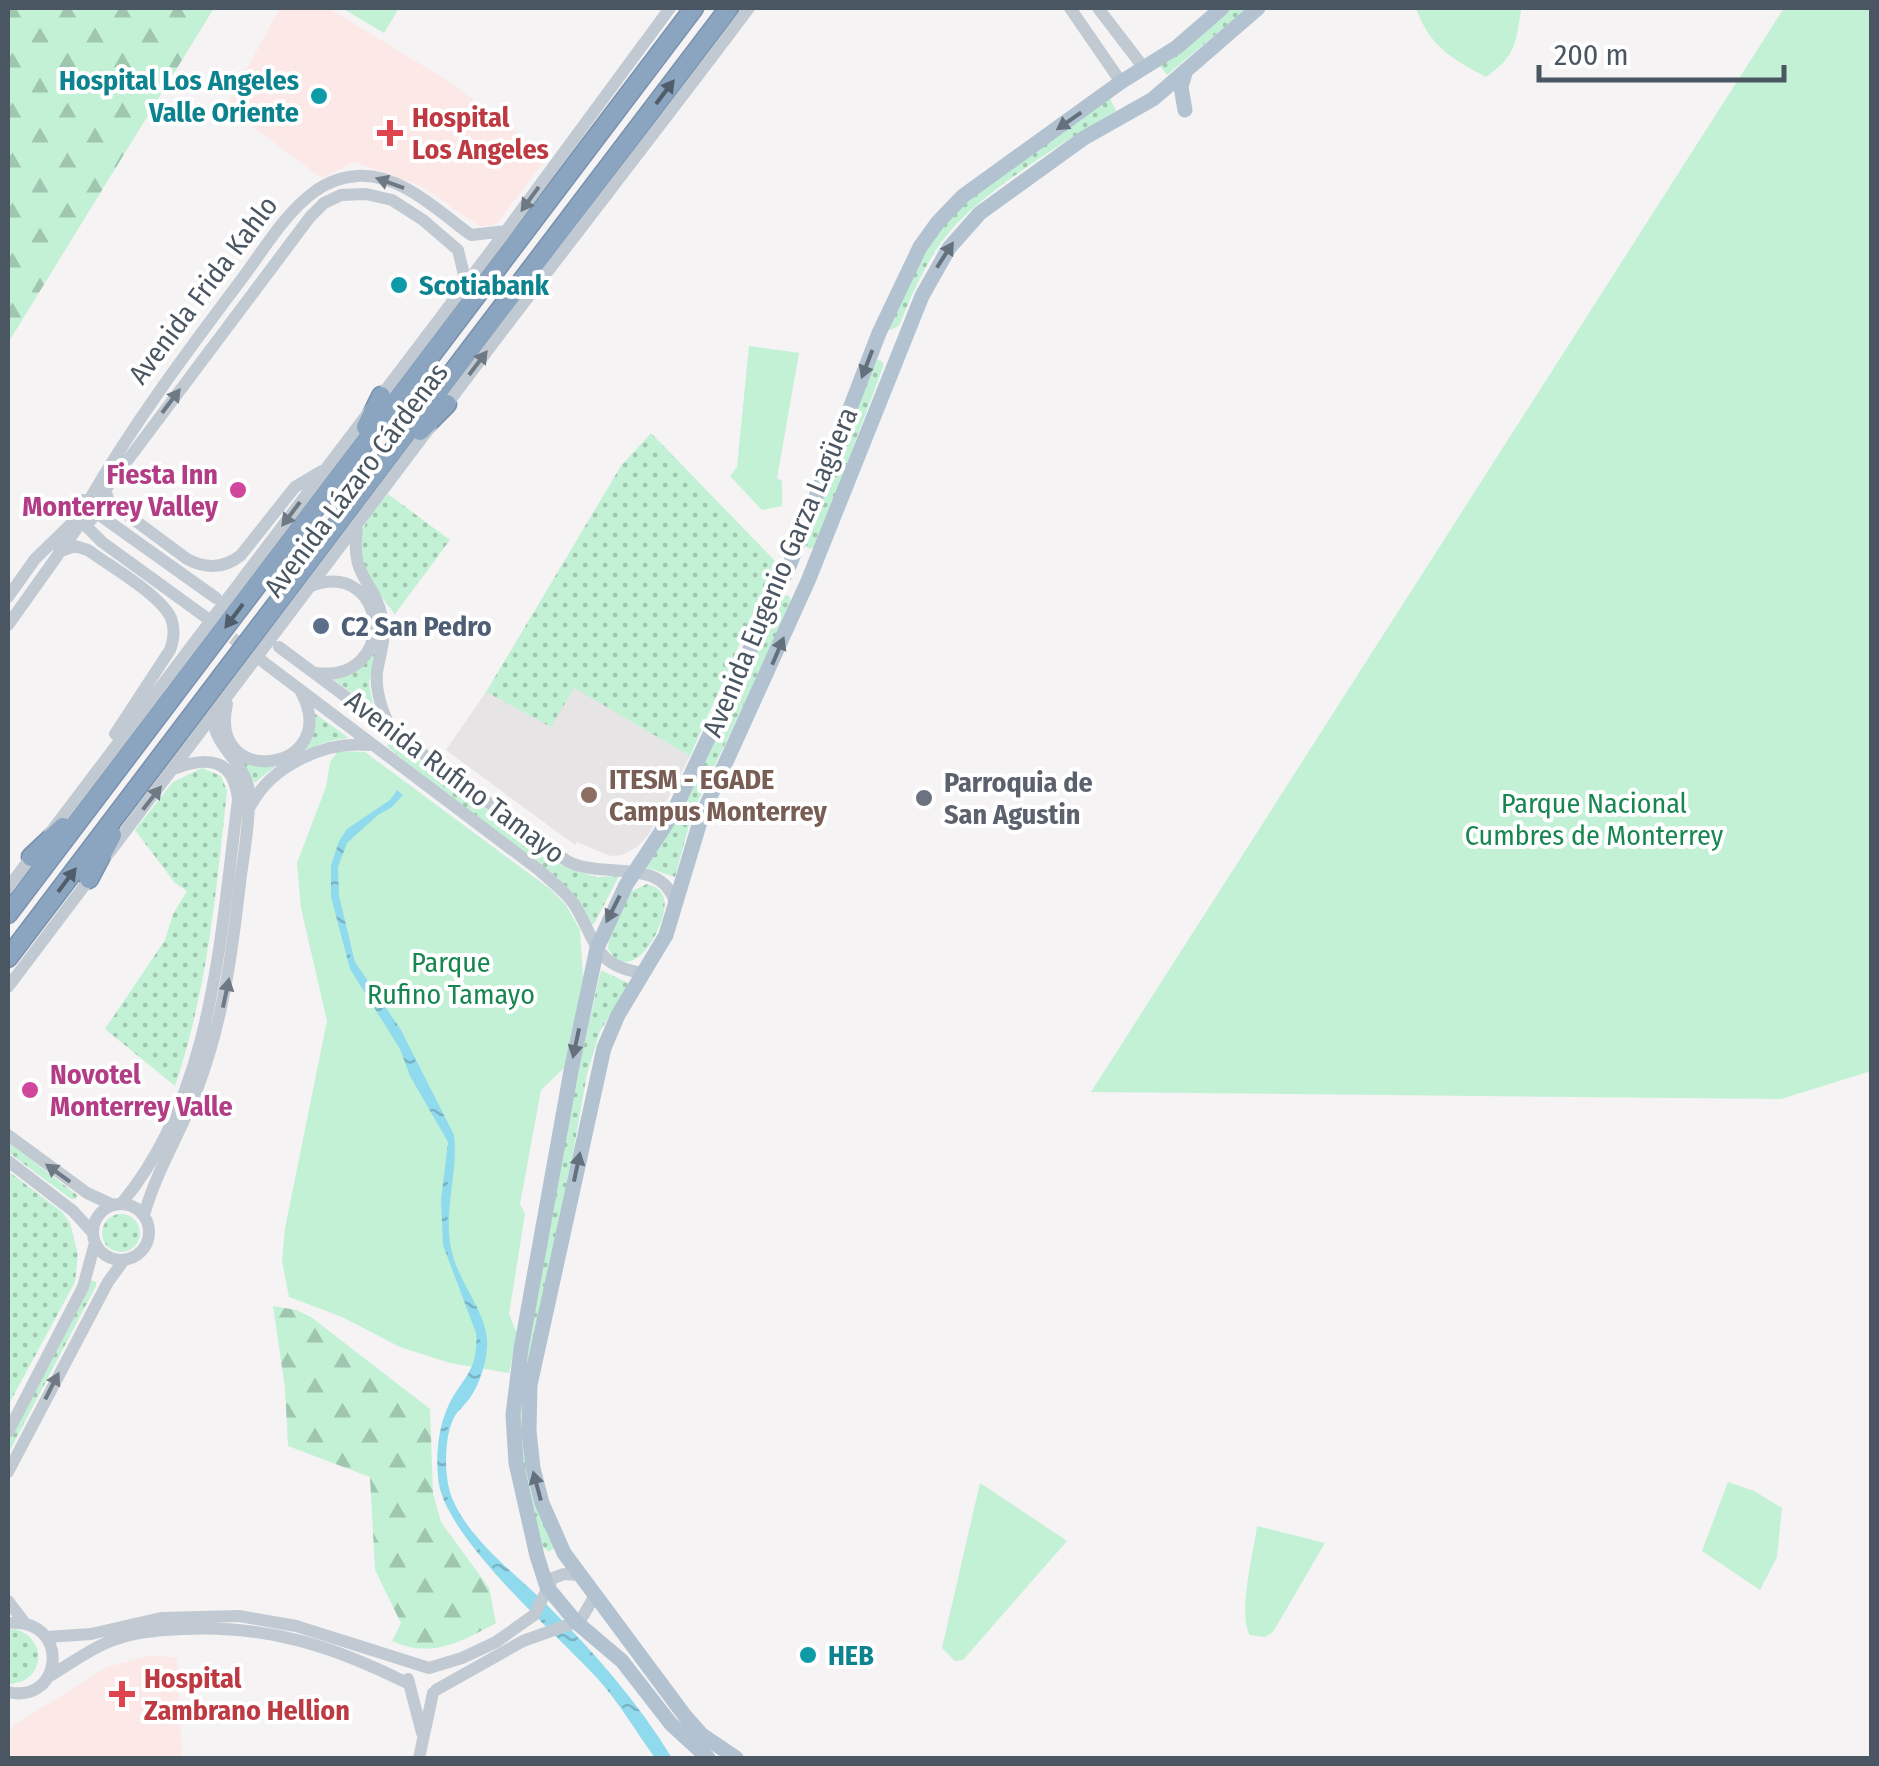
<svg xmlns="http://www.w3.org/2000/svg" width="1879" height="1766" font-family="'Fira Sans Condensed',sans-serif">
<style>
.education{fill:#e6e4e5}
.medical{fill:#fce8e6}
.grass{fill:url(#grass-dots)}
.forest{fill:url(#forest-firs)}
.park{fill:#c3f1d5}
.water{fill:url(#water-ripples)}
.lines{fill:none;stroke-linecap:round;stroke-linejoin:round}
.minor-tunnel{stroke:#caccce;stroke-width:12;stroke-dasharray:12 6;stroke-linecap:butt}
.highway-casing{stroke:#7690ad;stroke-width:21}
.minor{stroke:#c1cad2;stroke-width:12}
.major{stroke:#b3c2d1;stroke-width:15}
.highway{stroke:#8ba5c1;stroke-width:18}
.oneway{fill:#505e6b}
.oneway2{fill:#64717d}
.oneway3{fill:#6e7983}
.culture-dot{fill:#0f9aa8;stroke:#fff;stroke-width:4}
.health-dot{fill:#e0444e;stroke:#fff;stroke-width:4}
.hotel-dot{fill:#d1479c;stroke:#fff;stroke-width:4}
.service-dot{fill:#5c6f8a;stroke:#fff;stroke-width:4}
.education-dot{fill:#8d6e63;stroke:#fff;stroke-width:4}
.worship-dot{fill:#6b7280;stroke:#fff;stroke-width:4}
.labels{text-anchor:middle;dominant-baseline:central;stroke-width:8;stroke-linejoin:round;paint-order:stroke}
.culture-label{font-size:28px;font-weight:bold;fill:#0d838f;stroke:#fff;text-anchor:start}
.health-label{font-size:28px;font-weight:bold;fill:#be3a42;stroke:#fff;text-anchor:start}
.street-label{font-size:28px;fill:#4a5661;stroke:#fff}
.hotel-label{font-size:28px;font-weight:bold;fill:#b23c85;stroke:#fff;text-anchor:end}
.service-label{font-size:28px;font-weight:bold;fill:#4e5e75;stroke:#fff;text-anchor:start}
.education-label{font-size:28px;font-weight:bold;fill:#785e54;stroke:#fff;text-anchor:start}
.worship-label{font-size:28px;font-weight:bold;fill:#5b616d;stroke:#fff;text-anchor:start}
.park-label{font-size:28px;fill:#17864f;stroke:#fff}
</style>
<defs>
<pattern id="grass-dots" width="8" height="8" patternUnits="userSpaceOnUse" patternTransform="scale(2.5)"><rect width="8" height="8" fill="#c3f1d5"/><path d="M2 2h.1M6 6h.1" fill="none" stroke="#a0c6b0" stroke-width="1.8" stroke-linecap="round"/></pattern>
<pattern id="forest-firs" width="22" height="20" patternUnits="userSpaceOnUse" patternTransform="scale(2.5)"><rect width="22" height="20" fill="#c3f1d5"/><path d="M5 1l3.5 6h-7zM16 11l3.5 6h-7z" fill="#a0c6b0"/></pattern>
<pattern id="water-ripples" width="26" height="14" patternUnits="userSpaceOnUse" patternTransform="scale(2.5)"><rect width="26" height="14" fill="#90daee"/><path d="M2 4q2-2 4 0t4 0M15 11q2-2 4 0t4 0" fill="none" stroke="#78b4c4"/></pattern>
</defs>
<rect width="100%" height="100%" fill="#f5f3f3"/>
<path class="education" d="M 573,687 L 690,756 L 649,834 L 637,847 L 622,855 L 610,856 L 577,842 L 575,845 L 446,750 L 486,692 L 551,727 Z"/>
<path class="medical" d="M 280,8 L 328,8 L 448,81 L 548,156 L 498,222 L 491,226 L 479,226 L 421,186 L 354,162 L 322,178 L 226,107 Z
M 149,1656 L 177,1657 L 182,1758 L 8,1758 L 8,1732 L 16,1724 L 107,1667 Z"/>
<path class="grass" d="M 1231,8 L 1247,8 L 1167,75 L 1159,65 Z
M 1110,98 L 1116,111 C 1068,139 987,189 951,230 C 927,258 913,292 899,326 L 890,330 L 887,326 L 913,264 L 963,201 Z
M 876,359 L 883,362 L 883,367 L 816,547 L 809,549 L 804,543 Z
M 651,433 L 776,562 L 690,756 L 574,688 L 551,727 L 486,692 L 621,466 Z
M 388,494 L 450,540 L 395,614 C 376,590 352,560 364,527 C 369,515 380,504 388,494 Z
M 787,595 L 790,597 L 791,605 L 692,814 L 675,877 L 645,867 L 781,598 Z
M 377,647 L 369,683 L 374,709 L 333,679 L 366,661 Z
M 310,710 L 349,738 C 317,740 277,762 255,783 L 237,760 C 261,768 273,767 294,755 Z
M 390,742 L 426,764 L 564,867 L 596,877 L 619,876 L 594,924 L 591,924 C 573,880 528,856 491,829 C 456,802 421,776 387,746 Z
M 202,768 L 221,776 L 227,791 C 216,892 208,988 175,1086 L 105,1029 L 165,940 L 173,914 L 187,891 L 175,883 L 135,830 L 173,782 Z
M 647,884 C 656,887 662,890 664,899 C 670,919 633,991 608,949 L 609,938 L 630,892 Z
M 601,970 L 630,984 L 600,1031 L 587,1074 L 568,1181 L 525,1378 L 536,1505 L 554,1548 L 549,1552 L 542,1546 L 522,1470 L 518,1398 L 563,1139 Z
M 8,1142 L 77,1195 L 76,1199 L 71,1199 L 8,1152 Z
M 8,1171 L 62,1212 L 70,1223 L 78,1255 L 75,1282 L 10,1402 L 8,1400 Z
M102 1233a19 19 0 1 1 38 0a19 19 0 1 1-38 0Z
M 91,1280 L 96,1282 L 96,1286 L 8,1454 L 8,1440 Z
M 15,1629 C 50,1639 44,1684 8,1684 L 8,1630 Z"/>
<path class="forest" d="M 8,8 L 214,8 L 8,343 Z
M 273,1306 L 296,1310 L 311,1317 L 430,1409 L 433,1493 L 441,1522 L 489,1588 L 496,1623 C 461,1642 431,1659 392,1641 L 401,1623 L 375,1570 L 370,1477 L 288,1446 L 285,1388 Z"/>
<path class="park" d="M 342,8 L 399,8 L 384,33 Z
M 1416,8 L 1518,8 L 1521,10 C 1516,44 1515,57 1486,77 C 1451,58 1430,47 1416,8 Z
M 1784,8 L 1871,8 L 1871,1071 L 1781,1099 L 1091,1092 Z
M 749,346 L 799,353 L 777,478 L 782,481 L 782,506 L 762,510 L 730,476 L 737,467 Z
M 338,751 L 365,752 L 550,889 L 566,905 L 580,930 L 583,977 L 565,1067 L 541,1090 L 520,1204 L 525,1214 L 509,1314 L 517,1334 L 509,1373 L 450,1363 L 400,1347 L 342,1317 L 289,1297 L 282,1261 L 285,1228 L 327,1021 L 301,908 L 297,863 L 326,787 L 330,762 Z
M 1728,1482 L 1754,1491 L 1782,1508 L 1777,1557 L 1760,1590 L 1702,1551 Z
M 980,1483 L 1067,1541 L 963,1660 L 955,1661 L 942,1648 Z
M 1257,1526 L 1325,1543 L 1273,1632 L 1265,1637 L 1250,1635 C 1237,1614 1254,1552 1257,1526 Z"/>
<path class="water" d="M 397,790 L 403,795 L 392,807 L 378,815 L 347,843 L 338,867 L 339,896 L 355,962 L 401,1030 L 454,1135 C 459,1174 441,1215 453,1256 C 461,1286 490,1317 487,1348 C 486,1364 479,1385 470,1398 C 464,1406 455,1413 452,1422 C 444,1442 444,1478 452,1498 C 470,1541 515,1573 547,1605 C 595,1653 637,1701 672,1758 L 655,1758 C 636,1732 619,1702 597,1678 C 556,1633 441,1535 438,1477 C 436,1455 438,1430 447,1409 C 460,1378 479,1374 476,1333 L 443,1245 L 441,1200 L 448,1142 L 410,1076 L 400,1049 L 350,969 L 331,897 L 331,865 L 339,841 L 347,829 L 390,800 Z"/>
<g class="lines">
<path class="minor-tunnel" d="M 204,616 L 265,663"/>
<defs>
<path id="highway" d="M 366,427 L 381,396
M 420,431 L 447,404
M 31,857 L 63,827
M 89,879 L 112,835
M 8,914 L 694,8
M 8,958 L 729,8"/>
</defs>
<use href="#highway" class="highway-casing"/>
<path class="minor" d="M 1070,8 L 1121,82
M 1098,8 L 1144,68
M 443,410 C 543,275 648,143 749,8
M 105,490 L 109,501 L 187,559 C 206,569 224,569 241,555 L 295,487 L 322,471
M70 512a12 12 0 1 1 24 0a12 12 0 1 1-24 0Z
M 88,502 C 134,423 186,353 241,280 C 263,251 284,214 314,192 C 326,183 342,177 357,176 C 400,173 438,211 471,235 L 506,231
M 94,505 L 310,217 L 324,203 L 341,195 L 366,194 L 392,200 L 423,220 L 458,250 L 466,283
M 94,511 L 216,598
M 84,524 L 102,542 L 204,616
M 357,528 C 350,579 373,577 382,617 C 387,637 380,653 377,672 C 375,693 383,714 393,733
M 59,552 L 75,546 L 88,550 C 108,565 161,595 171,618 C 175,628 174,639 170,650 L 115,734
M 311,586 C 388,557 400,683 316,673
M 8,597 L 35,559 L 72,523
M 8,625 L 80,524
M 279,647 L 567,861 C 603,880 662,856 675,903
M 266,664 L 539,870 C 551,881 565,891 574,904 C 597,941 594,967 644,973
M 227,704 C 207,792 344,771 301,692
M 251,805 C 272,765 325,741 369,745
M 50,833 L 506,231 L 670,8
M 109,853 L 431,426
M 8,888 L 34,853
M 8,987 L 94,873
M 8,1135 L 87,1193 L 113,1205
M 8,1161 L 73,1211 L 93,1233
M 121,1204 C 214,1093 220,936 238,800 C 234,759 209,756 176,768
M93 1232a28 28 0 1 1 56 0a28 28 0 1 1-56 0Z
M 144,1215 C 156,1171 182,1131 198,1087 C 223,1020 232,954 240,883 C 244,852 250,821 249,791 C 245,761 215,749 213,718
M 8,1432 L 83,1287 L 95,1243
M 8,1472 L 108,1282 L 124,1260
M 8,1601 L 24,1622
M 8,1623 C 71,1617 64,1705 8,1692
M 47,1637 L 91,1634 L 161,1618 L 239,1616 L 296,1626 L 429,1668 L 462,1658 L 496,1642 L 534,1615 L 553,1578 L 564,1574 L 578,1575
M 48,1677 C 72,1663 96,1644 123,1637 C 142,1631 164,1630 184,1629 C 268,1625 333,1646 407,1683
M 408,1679 L 422,1733
M 436,1690 L 523,1641 L 576,1622 L 583,1616 L 594,1597
M 419,1758 L 433,1693"/>
<path class="major" d="M 1185,110 L 1181,87 L 1186,70
M 708,1758 L 671,1724 L 622,1661 L 576,1622 L 547,1587 L 537,1556 L 516,1463 L 513,1415 L 521,1349 L 571,1071 L 597,948 L 626,885 L 672,815 L 790,564 L 879,333 L 920,247 L 938,222 L 963,196 L 1121,82 L 1177,47 L 1222,8
M 736,1758 L 702,1735 L 685,1716 L 564,1553 L 542,1503 L 533,1468 L 529,1431 L 530,1385 L 604,1048 L 618,1015 L 666,935 L 702,815 L 808,581 L 922,296 L 949,248 L 980,213 L 1084,138 L 1153,99 L 1258,8"/>
<use href="#highway" class="highway"/>
</g>
<defs><path id="oneway-solid" d="M-6-.8H1V-3.2L6.5 0L1 3.2V.8H-6Z" transform="scale(2.5)"/></defs>
<g class="oneway">
<use href="#oneway-solid" transform="translate(665 92) rotate(-53)"/>
<use href="#oneway-solid" transform="translate(234 616) rotate(127)"/>
<use href="#oneway-solid" transform="translate(67 880) rotate(-53)"/>
</g>
<g class="oneway2">
<use href="#oneway-solid" transform="translate(1069 121) rotate(145)"/>
<use href="#oneway-solid" transform="translate(945 255) rotate(-57)"/>
<use href="#oneway-solid" transform="translate(867 364) rotate(111)"/>
<use href="#oneway-solid" transform="translate(778 651) rotate(-67)"/>
<use href="#oneway-solid" transform="translate(613 909) rotate(117)"/>
<use href="#oneway-solid" transform="translate(576 1043) rotate(102)"/>
<use href="#oneway-solid" transform="translate(577 1167) rotate(-78)"/>
<use href="#oneway-solid" transform="translate(537 1486) rotate(-105)"/>
</g>
<g class="oneway3">
<use href="#oneway-solid" transform="translate(390 183) rotate(-160)"/>
<use href="#oneway-solid" transform="translate(530 199) rotate(126)"/>
<use href="#oneway-solid" transform="translate(478 363) rotate(-53)"/>
<use href="#oneway-solid" transform="translate(171 401) rotate(-53)"/>
<use href="#oneway-solid" transform="translate(291 514) rotate(127)"/>
<use href="#oneway-solid" transform="translate(152 798) rotate(-52)"/>
<use href="#oneway-solid" transform="translate(226 993) rotate(-78)"/>
<use href="#oneway-solid" transform="translate(58 1173) rotate(-144)"/>
<use href="#oneway-solid" transform="translate(52 1386) rotate(-63)"/>
</g>
<g class="culture-dot">
<circle cx="319" cy="96" r="10"/>
<circle cx="399" cy="285" r="10"/>
<circle cx="808" cy="1655" r="10"/>
</g>
<g class="health-dot">
<path d="M385 118h10v10h10v10h-10v10h-10v-10h-10v-10h10z"/>
<path d="M117 1679h10v10h10v10h-10v10h-10v-10h-10v-10h10z"/>
</g>
<g class="hotel-dot">
<circle cx="238" cy="490" r="10"/>
<circle cx="30" cy="1090" r="10"/>
</g>
<circle class="service-dot" cx="321" cy="626" r="10"/>
<circle class="education-dot" cx="589" cy="795" r="10"/>
<circle class="worship-dot" cx="924" cy="798" r="10"/>
<g class="labels">
<g class="culture-label">
<text x="299" y="80" text-anchor="end">Hospital Los Angeles<tspan x="299" dy="32">Valle Oriente</tspan></text>
<text x="419" y="285">Scotiabank</text>
<text x="828" y="1655">HEB</text>
</g>
<g class="health-label">
<text x="412" y="117">Hospital<tspan x="412" dy="32">Los Angeles</tspan></text>
<text x="144" y="1678">Hospital<tspan x="144" dy="32">Zambrano Hellion</tspan></text>
</g>
<g class="street-label">
<text transform="translate(203 290) rotate(-53)">Avenida Frida Kahlo</text>
<text transform="translate(356 480) rotate(-53)">Avenida Lázaro Cárdenas</text>
<text transform="translate(780 572) rotate(-67)">Avenida Eugenio Garza Lagüera</text>
<text transform="translate(455 777) rotate(37)">Avenida Rufino Tamayo</text>
</g>
<g class="hotel-label">
<text x="218" y="474">Fiesta Inn<tspan x="218" dy="32">Monterrey Valley</tspan></text>
<text x="50" y="1074" text-anchor="start">Novotel<tspan x="50" dy="32">Monterrey Valle</tspan></text>
</g>
<g class="service-label">
<text x="341" y="626">C2 San Pedro</text>
</g>
<g class="education-label">
<text x="609" y="779">ITESM - EGADE<tspan x="609" dy="32">Campus Monterrey</tspan></text>
</g>
<g class="worship-label">
<text x="944" y="782">Parroquia de<tspan x="944" dy="32">San Agustin</tspan></text>
</g>
<g class="park-label">
<text x="1594" y="803">Parque Nacional<tspan x="1594" dy="32">Cumbres de Monterrey</tspan></text>
<text x="451" y="962">Parque<tspan x="451" dy="32">Rufino Tamayo</tspan></text>
</g>
</g>
<rect width="1879" height="1766" fill="none" stroke="#4a5661" stroke-width="20"/>
<path d="M1539 65v15h245v-15" fill="none" stroke="#4a5661" stroke-width="5"/>
<text x="1554" y="65" font-size="30" fill="#4a5661" stroke="#ffffff" stroke-width="8" paint-order="stroke">200 m</text>
</svg>
